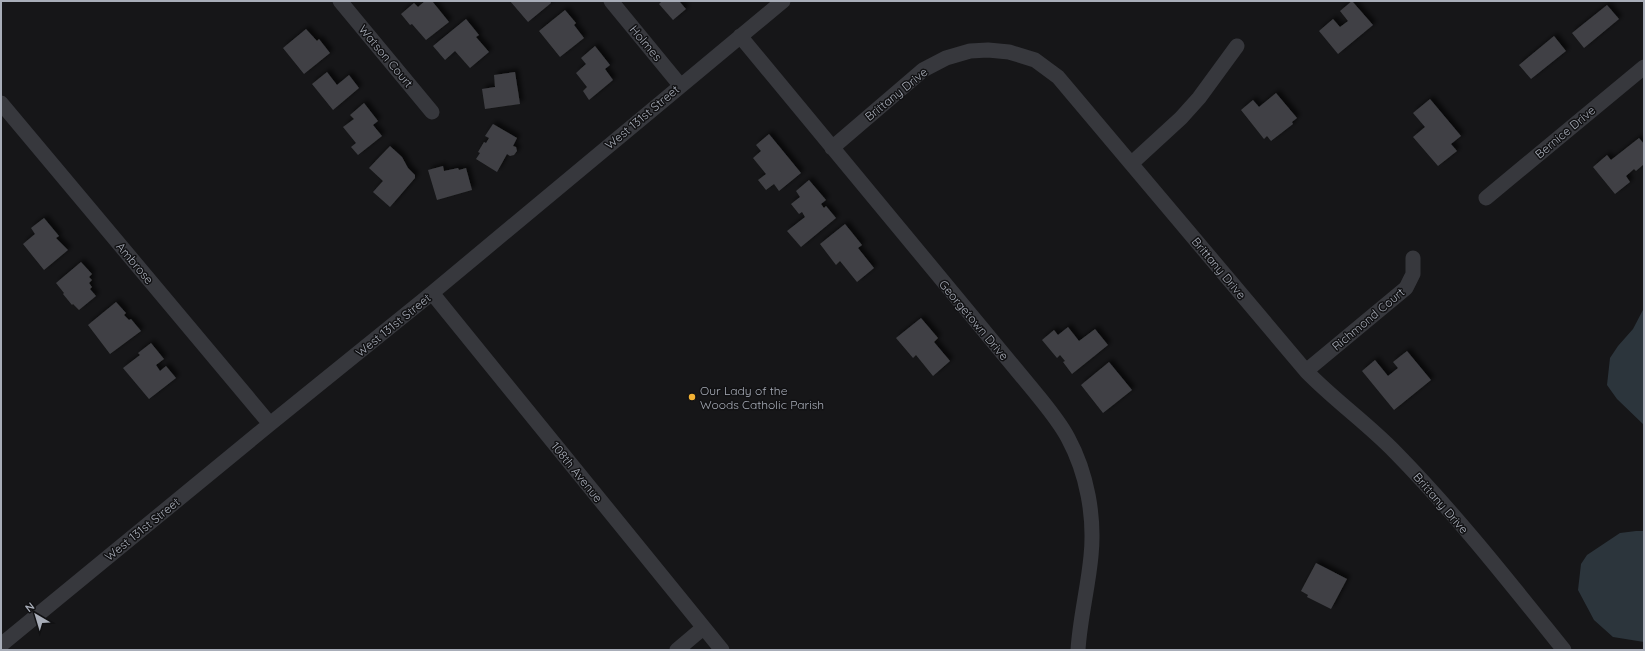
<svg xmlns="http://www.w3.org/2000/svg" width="1645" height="651" font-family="Quicksand,sans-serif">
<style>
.water{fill:#2c353c}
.building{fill:#404145;filter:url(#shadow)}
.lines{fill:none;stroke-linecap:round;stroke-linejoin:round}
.minor{stroke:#37383d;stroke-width:15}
.poi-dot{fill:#f2b134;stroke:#111113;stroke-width:1.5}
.labels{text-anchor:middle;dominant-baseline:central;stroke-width:3;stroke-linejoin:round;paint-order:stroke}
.street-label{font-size:12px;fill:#a8adb8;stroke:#111113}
.poi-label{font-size:12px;fill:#a8adb8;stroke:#111113;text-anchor:start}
</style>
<defs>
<filter id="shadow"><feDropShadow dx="3.5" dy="-3.5" stdDeviation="2" flood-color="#0009"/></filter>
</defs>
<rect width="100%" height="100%" fill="#161618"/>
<path class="water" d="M 1644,308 L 1644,425 L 1617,399 L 1607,385 L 1610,358 L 1618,346 L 1633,329 Z
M 1636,531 L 1644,531 L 1644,642 L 1613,637 L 1594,620 L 1578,590 L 1581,564 L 1587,555 L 1620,533 Z"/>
<path class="building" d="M 425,1 L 432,1 L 449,22 L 426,40 L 412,24 L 410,25 L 401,14 L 414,3 L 418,7 Z
M 510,1 L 550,1 L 551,3 L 528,22 Z
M 662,1 L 679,1 L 686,9 L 673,20 L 659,4 Z
M 1352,1 L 1373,25 L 1338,54 L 1319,31 L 1333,19 L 1340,27 L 1348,21 L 1340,11 Z
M 1607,5 L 1619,19 L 1584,48 L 1572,33 Z
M 565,10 L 576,23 L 574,25 L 584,38 L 560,57 L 539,31 Z
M 466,19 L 479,35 L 476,37 L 489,52 L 470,68 L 455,51 L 445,60 L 433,46 Z
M 306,29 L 317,41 L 319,39 L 330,53 L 304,74 L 283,48 Z
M 1554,36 L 1566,51 L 1531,79 L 1519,65 Z
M 595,46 L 610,65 L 605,69 L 613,80 L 589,100 L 583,91 L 587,87 L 576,73 L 586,64 L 581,58 Z
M 327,72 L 337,85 L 349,75 L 359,88 L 333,110 L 312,84 Z
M 515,72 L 520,104 L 485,109 L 482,89 L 495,87 L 494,75 Z
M 1276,93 L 1297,118 L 1292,122 L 1293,124 L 1271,141 L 1267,136 L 1264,139 L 1241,110 L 1253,100 L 1259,107 Z
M 1430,99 L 1461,136 L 1451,144 L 1457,151 L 1438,166 L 1413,137 L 1425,127 L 1413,113 Z
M 364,103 L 378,121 L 373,125 L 382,136 L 358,155 L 351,147 L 356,143 L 343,127 L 354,119 L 350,115 Z
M 493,124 L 517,138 L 513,146 L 516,147 L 517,151 L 514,155 L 510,156 L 507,154 L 497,172 L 476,159 L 480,153 L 478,152 L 484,142 L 486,143 L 489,138 L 485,136 Z
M 769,134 L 801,173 L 779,191 L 774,184 L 766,190 L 758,180 L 766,174 L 753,158 L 761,151 L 756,145 Z
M 1639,138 L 1644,144 L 1644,164 L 1636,171 L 1634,169 L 1626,176 L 1630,182 L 1615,194 L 1593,167 L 1607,155 L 1611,160 Z
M 390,146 L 402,157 L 408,168 L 415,175 L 415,178 L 390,207 L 373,192 L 383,181 L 369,168 Z
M 443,166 L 444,171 L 458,168 L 459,170 L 466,168 L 472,190 L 437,200 L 428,170 Z
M 809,180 L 826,200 L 821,204 L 824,208 L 826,206 L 836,218 L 801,247 L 787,231 L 805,217 L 802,212 L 799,214 L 791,204 L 800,197 L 796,191 Z
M 44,218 L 59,236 L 56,238 L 68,250 L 44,270 L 23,244 L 35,234 L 31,228 Z
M 845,224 L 862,245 L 858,248 L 874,268 L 857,282 L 840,261 L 836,265 L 820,244 Z
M 81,262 L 92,274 L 89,277 L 92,280 L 89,283 L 92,287 L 90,289 L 96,296 L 79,310 L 73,304 L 72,305 L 63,294 L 64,293 L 56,283 Z
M 116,302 L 126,313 L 124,315 L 129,320 L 131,319 L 141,331 L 110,354 L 88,325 Z
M 921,318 L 938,338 L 934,342 L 950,361 L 933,376 L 916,355 L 913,358 L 896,338 Z
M 1068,327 L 1079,341 L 1095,329 L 1108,345 L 1072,374 L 1063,362 L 1065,361 L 1060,355 L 1057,358 L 1042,340 L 1054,330 L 1058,335 Z
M 151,343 L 164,359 L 156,365 L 160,371 L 166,366 L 176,378 L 149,399 L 123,368 L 140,355 L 138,353 Z
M 1407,351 L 1431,380 L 1394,410 L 1362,371 L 1375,360 L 1388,376 L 1398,368 L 1393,362 Z
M 1109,362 L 1132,390 L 1103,413 L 1081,385 Z
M 1316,563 L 1347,579 L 1331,609 L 1307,597 L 1308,595 L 1301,591 Z"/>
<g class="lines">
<path class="minor" d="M 340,1 L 432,112
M 611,1 L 680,85
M 740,36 L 1034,391 C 1046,406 1059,421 1068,438 C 1087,473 1095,517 1091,556 C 1088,588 1080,618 1078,650
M 1,103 L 270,424
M 832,148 L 923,70 L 946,58 L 970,51 L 988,50 L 1009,52 L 1035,60 L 1058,77 L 1306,371 C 1334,400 1367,423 1395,452 C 1456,514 1510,583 1564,650
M 1132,163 L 1181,118 L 1199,98 L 1237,46
M 1486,198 L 1644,67
M 432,293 L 722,650
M 1306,371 L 1406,288 L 1413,274 L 1413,258
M 1,645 L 270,424 L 432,293 L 783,1
M 677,650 L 703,628"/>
</g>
<circle class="poi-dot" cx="692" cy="397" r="4"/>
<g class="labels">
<g class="street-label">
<text transform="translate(646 43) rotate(50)">Holmes</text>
<text transform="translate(386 56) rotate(50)">Watson Court</text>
<text transform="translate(896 94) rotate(-39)">Brittany Drive</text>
<text transform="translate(642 117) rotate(-40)">West 131st Street</text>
<text transform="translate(1565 132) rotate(-40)">Bernice Drive</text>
<text transform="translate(135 263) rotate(50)">Ambrose</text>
<text transform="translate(1219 268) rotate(50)">Brittany Drive</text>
<text transform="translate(1368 319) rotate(-40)">Richmond Court</text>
<text transform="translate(974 320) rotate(50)">Georgetown Drive</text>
<text transform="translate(393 325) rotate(-39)">West 131st Street</text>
<text transform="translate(577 472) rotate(51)">108th Avenue</text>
<text transform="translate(1441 503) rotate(49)">Brittany Drive</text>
<text transform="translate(142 529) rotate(-39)">West 131st Street</text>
</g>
<g class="poi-label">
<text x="700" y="390">Our Lady of the<tspan x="700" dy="14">Woods Catholic Parish</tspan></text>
</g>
</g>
<rect width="1645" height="651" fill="none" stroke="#a8adb8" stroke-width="4"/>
<g transform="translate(36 615) rotate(322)" stroke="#111113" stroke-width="3" paint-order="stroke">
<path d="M0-3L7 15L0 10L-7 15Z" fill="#a8adb8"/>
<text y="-6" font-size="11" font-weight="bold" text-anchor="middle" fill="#a8adb8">N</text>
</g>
</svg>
